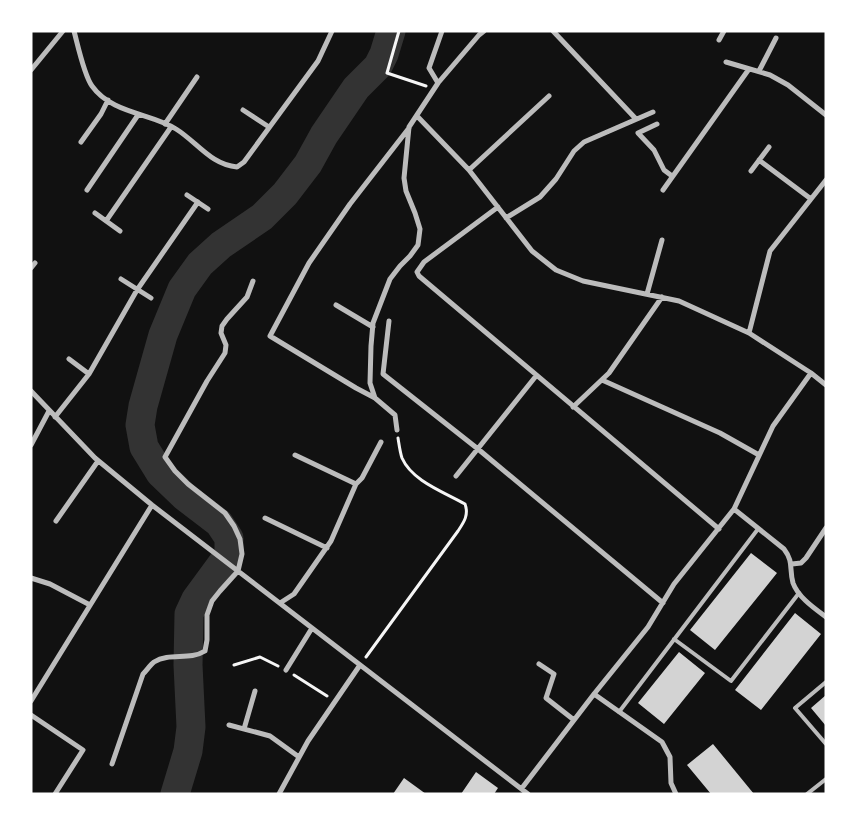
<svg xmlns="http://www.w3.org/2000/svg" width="857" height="825" font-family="'Public Sans',sans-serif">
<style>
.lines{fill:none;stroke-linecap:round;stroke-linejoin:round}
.river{stroke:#333;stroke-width:29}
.building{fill:#d3d3d3}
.path{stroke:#f5f5f5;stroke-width:3}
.service{stroke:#bcbcbc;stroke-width:4}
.minor{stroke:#bcbcbc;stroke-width:5}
</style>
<rect width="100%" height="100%" fill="#111"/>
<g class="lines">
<path class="river" d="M 175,794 L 188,751 L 191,727 L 188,665 L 189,614 L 196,599 L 229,554 L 229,538 L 219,523 L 185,497 L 160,473 L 144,447 L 140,425 L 143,406 L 163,335 L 182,289 L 200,264 L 221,245 L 262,217 L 285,194 L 308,164 L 324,135 L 356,88 L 378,66 L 384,54 L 391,31"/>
</g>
<path class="building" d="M 751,553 L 777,573 L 715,650 L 690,630 Z
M 795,613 L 821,634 L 761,710 L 735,690 Z
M 679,652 L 705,673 L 664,724 L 638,703 Z
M 826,695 L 826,726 L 811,708 Z
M 713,744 L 754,794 L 711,794 L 687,765 Z
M 476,772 L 498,788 L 494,794 L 461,794 Z
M 404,778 L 426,794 L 393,794 Z"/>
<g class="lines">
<path class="path" d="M 399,31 L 387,73 L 426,86
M 366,657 L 458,531 C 464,522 469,515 465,504 C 444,492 412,481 402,458 C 400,452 399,444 398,438
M 234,665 L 260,657 L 278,666
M 294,675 L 327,696"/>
<path class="service" d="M 674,639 L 731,681 L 799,593
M 826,682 L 795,708 L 826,744
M 619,712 L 758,529
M 807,794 L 826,779"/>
<path class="minor" d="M 74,31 C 78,46 84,75 92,86 C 112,114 151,113 176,129 C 197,142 211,165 237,167 L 244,162 L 318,61 L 332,31
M 553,31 L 636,119
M 719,40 L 724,31
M 726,62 L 770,75 L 788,85 L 826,115
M 31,70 L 63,31
M 759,71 L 776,38
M 438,83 L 429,68 L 442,31
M 243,110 L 269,127
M 417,116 L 469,170 L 532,251 L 556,270 L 583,281 L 679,301 L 749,333 L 811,373 L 773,426 L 734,509 L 674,584 L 648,627 L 594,694 L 522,788
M 165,124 L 197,77
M 657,124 L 638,133 L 654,150 L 664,170 L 672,176
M 81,142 L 101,114 L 108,100
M 759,160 L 811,199
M 469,170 L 549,96
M 751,171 L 769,147
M 87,190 L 138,115
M 663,190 L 749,69
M 187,195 L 208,209
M 498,207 L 424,262 L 417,272 L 419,276 L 719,529
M 95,213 L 120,231
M 506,218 L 540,197 L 556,179 L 574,151 L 584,142 L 653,112
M 106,221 L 171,127
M 31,268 L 35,263
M 121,279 L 151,298
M 647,294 L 662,240
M 336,305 L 373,327
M 389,321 L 383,374 L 478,449 L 663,603
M 749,333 L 770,251 L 826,180
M 69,359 L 89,374
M 811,373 L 826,385
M 602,380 L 720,433 L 759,455
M 31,391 L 95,458 L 152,505 L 528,794
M 375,398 L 356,388 L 270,336 L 309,263 L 350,204 L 409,128
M 573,407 L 609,373 L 662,297
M 55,417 L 89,374 L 137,290 L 198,202
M 397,430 L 395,415 L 375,398 L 370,383 L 371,346 L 373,323 L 390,279 L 400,266 L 410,256 L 418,245 L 420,229 L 415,213 L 406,191 L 404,178 L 409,127 L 438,83 L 479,35 L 484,31
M 31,445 L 49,411
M 456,476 L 536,376
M 356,484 L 362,478 L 381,442
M 734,509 L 784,549 C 794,562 789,569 793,583 C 798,597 814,608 826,617
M 265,518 L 327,548
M 56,521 L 98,461
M 792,564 L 801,563 L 806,558 L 826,528
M 31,578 L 50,584 L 90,605
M 280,603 L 294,594 L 331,541 L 356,484 L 295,455
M 539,664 L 554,674 L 546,698 L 574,720
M 286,670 L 312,628
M 594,694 L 662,742 L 670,757 L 671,783 L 676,794
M 31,701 L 152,505
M 31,715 L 83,750 L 55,794
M 229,725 L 270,736 L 299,757
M 244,729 L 255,691
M 112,764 L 143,674 C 147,670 150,665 154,662 C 170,652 189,661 205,651 L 207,640 L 207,615 L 212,601 L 220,591 L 238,571 L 242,554 L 240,539 L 234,526 L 225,513 L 188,484 L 175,471 L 165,457 L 207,381 L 225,353 L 226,345 L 221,333 L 222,326 L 227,319 L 247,297 L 253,281
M 279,794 L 308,741 L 360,665"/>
</g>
<rect width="857" height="825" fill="none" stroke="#ffffff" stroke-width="65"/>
</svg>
